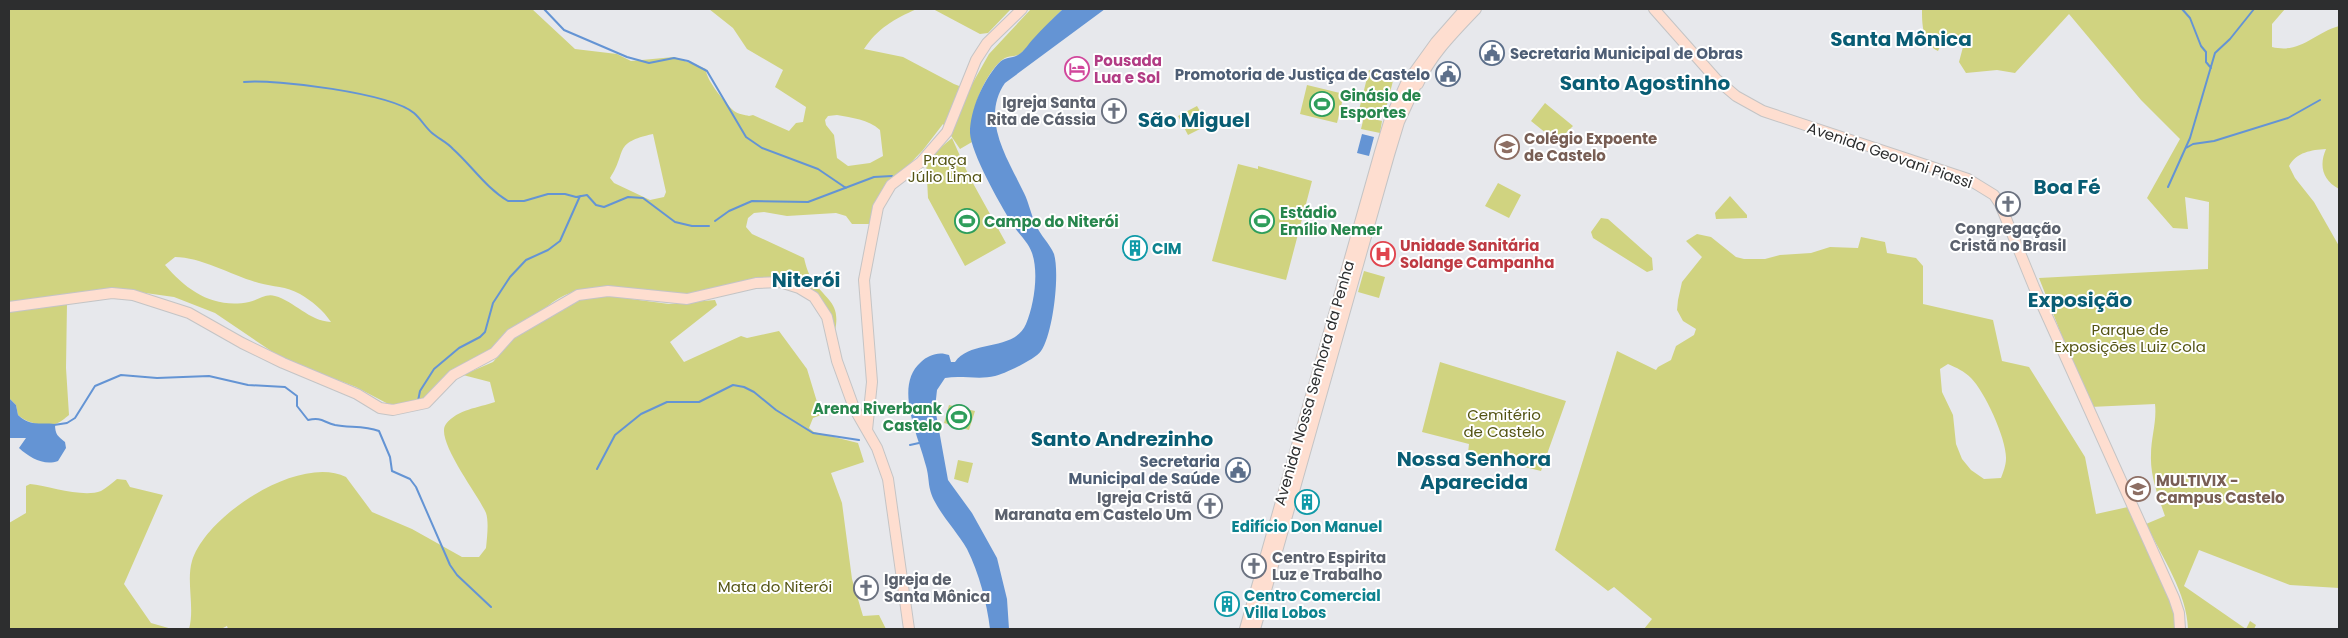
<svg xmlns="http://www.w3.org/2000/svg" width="2348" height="638" font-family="Poppins,sans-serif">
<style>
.green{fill:#d0d380;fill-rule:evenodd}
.water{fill:#6494d4}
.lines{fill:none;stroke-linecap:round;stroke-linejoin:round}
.stream{stroke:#6494d4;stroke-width:2}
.major-casing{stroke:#c4c4c5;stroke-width:12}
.major{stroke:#feded0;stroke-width:10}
.labels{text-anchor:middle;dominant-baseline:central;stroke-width:4;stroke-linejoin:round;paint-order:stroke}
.service-label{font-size:15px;font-weight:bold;fill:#4e5e75;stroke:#fff;text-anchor:end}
.hotel-label{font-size:15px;font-weight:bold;fill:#b23c85;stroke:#fff;text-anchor:start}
.leisure-label{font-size:15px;font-weight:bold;fill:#27864d;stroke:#fff;text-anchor:start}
.worship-label{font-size:15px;font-weight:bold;fill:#5b616d;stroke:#fff;text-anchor:end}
.education-label{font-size:15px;font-weight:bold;fill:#785e54;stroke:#fff;text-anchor:start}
.street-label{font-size:15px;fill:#2d2e2f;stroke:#fff}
.park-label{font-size:15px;fill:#545414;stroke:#fff}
.health-label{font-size:15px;font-weight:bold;fill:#be3a42;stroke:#fff;text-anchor:start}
.culture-label{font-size:15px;font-weight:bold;fill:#0d838f;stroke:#fff;text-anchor:start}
.district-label{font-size:20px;font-weight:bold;fill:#095d74;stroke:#fff}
</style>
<rect width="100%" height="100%" fill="#e7e8ec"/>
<path class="green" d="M 9,9 L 532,9 L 575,49 L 617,54 L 631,61 L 674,57 L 706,69 C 705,79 726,104 734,111 C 738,114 745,115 749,116 L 753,115 L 789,131 L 796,123 L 803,122 L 806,107 L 775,87 L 783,70 L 747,49 L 733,28 L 709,9 L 917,9 C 894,19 878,28 864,49 L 903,57 L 954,84 L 967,89 L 971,86 L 989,54 L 1031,9 L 1063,9 C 1048,22 1034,42 1020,54 C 1015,57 1007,55 1002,60 C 983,76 967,118 972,142 L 960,149 L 943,124 L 923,150 L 901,173 L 873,224 L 852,224 L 846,216 L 836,213 L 787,216 L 764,212 L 754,213 L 748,218 L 746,227 L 752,234 L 804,258 C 806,266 808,274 813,280 C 826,301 841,302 835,331 L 827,313 L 787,281 C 757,286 726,293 696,295 C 648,297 595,272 553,302 L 432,397 L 392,406 L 356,387 L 283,359 L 215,313 L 174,297 L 131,291 L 9,303 ZM 837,115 C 852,118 868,119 880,130 L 883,156 L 870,163 L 848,166 L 837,158 L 834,135 L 826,125 L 825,120 L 828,116 ZM 653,134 L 666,192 L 664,197 L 650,200 L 614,183 L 610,178 C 628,151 612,143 653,134 ZM 175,257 C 201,257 233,276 259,283 C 273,287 286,286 300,294 C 312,301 323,310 331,322 C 309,321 294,301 275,296 C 266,293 258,300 249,302 C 214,309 187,291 165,265 Z
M 933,9 L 1011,9 L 988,33 L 980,34 Z
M 1922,9 L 2285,9 L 2272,24 L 2272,47 C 2301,54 2314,33 2339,26 L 2339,189 C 2322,180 2319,165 2326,149 C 2311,150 2297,152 2289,166 L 2295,178 L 2314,202 L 2339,246 L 2339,588 L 2290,585 L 2199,550 L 2184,586 L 2246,629 L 2250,621 L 2256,625 L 2254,629 L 2188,629 C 2187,593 2162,557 2146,524 L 2165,516 C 2158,496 2150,476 2151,455 C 2151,437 2157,422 2155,404 L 2090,407 L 2039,278 L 2208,269 L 2209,202 L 2185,197 L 2188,229 L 2173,228 L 2147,198 L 2180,139 L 2141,100 L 2069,14 L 2015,73 L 1997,70 L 1966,73 L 1959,62 L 1963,47 L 1945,36 L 1938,51 C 1922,44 1922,23 1922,9 Z
M 1369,70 L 1394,77 L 1384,116 L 1359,110 Z
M 1307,85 L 1344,94 L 1337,123 L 1300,114 Z
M 1545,103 L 1573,126 L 1557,142 L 1531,121 Z
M 1197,106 L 1208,125 L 1188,135 L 1178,116 Z
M 1364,117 L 1382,121 L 1380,133 L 1361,129 Z
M 952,138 L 969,176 L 1006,243 L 965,266 L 928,198 L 926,160 Z
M 1238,164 L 1258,169 L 1258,166 L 1312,181 L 1286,280 L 1212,261 Z
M 1498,183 L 1521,195 L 1509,218 L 1485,206 Z
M 1730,196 L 1747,215 L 1747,218 L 1716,219 L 1715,213 Z
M 1601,218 L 1608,219 L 1652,258 L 1653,270 L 1647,272 L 1593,238 L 1591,232 Z
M 1697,234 L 1711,237 L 1736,257 L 1744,259 L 1765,259 L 1780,255 L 1811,253 L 1830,247 L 1858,248 L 1861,237 L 1885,242 L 1887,253 L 1916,258 L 1923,266 L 1923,304 L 1993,320 L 2002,361 L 2029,367 L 2085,457 L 2096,514 L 2128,507 L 2174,603 L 2179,629 L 1644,629 L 1652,619 L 1614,587 L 1608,591 L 1555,550 L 1617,351 L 1656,370 L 1658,367 L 1671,360 L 1676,346 L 1694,335 L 1696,329 L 1683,321 L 1677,310 L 1678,300 L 1682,282 L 1702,257 L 1686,241 ZM 1948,364 C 1957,368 1964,371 1971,378 C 1985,392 2007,440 2006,459 C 2006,465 2003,473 2001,478 L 1984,479 L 1971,470 L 1962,459 L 1956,444 L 1953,415 L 1942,392 L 1940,369 Z
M 1364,271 L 1385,277 L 1379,298 L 1358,292 Z
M 601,295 L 669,304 L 715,300 L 717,305 L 670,342 L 684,362 L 741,336 L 747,338 L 779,331 L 807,369 L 821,415 L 813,418 L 809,428 L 814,432 L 858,443 L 864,462 L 831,473 L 842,503 L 852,579 L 863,616 L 879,615 L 886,629 L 892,629 L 228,629 L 227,626 L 221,629 L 189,629 C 195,608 186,581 192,561 C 206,515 300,454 346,477 L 372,512 L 412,529 L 462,557 L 479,557 L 486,548 C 487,538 489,522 486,513 C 479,496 434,439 446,424 C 458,409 478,408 495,402 L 490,382 L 463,375 L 493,362 L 516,336 L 573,299 Z
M 67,303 L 66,368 L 69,415 C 65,418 60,423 55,424 C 43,427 27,423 18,415 L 16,405 L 9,398 L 9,311 Z
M 1440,362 L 1566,401 L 1541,471 L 1468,453 L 1469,444 L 1422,432 Z
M 949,405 L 975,411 L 969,430 L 944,423 Z
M 958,460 L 973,463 L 968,483 L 954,479 Z
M 117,479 L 126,480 L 130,487 L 163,495 L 124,584 L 151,623 L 172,629 L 9,629 L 9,523 L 26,513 L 26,486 L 30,484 C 49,486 83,498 101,491 C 106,488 112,483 117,479 Z"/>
<path class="water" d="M 1063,9 L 1105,9 L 1005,83 C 980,119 1008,159 1024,193 C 1029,203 1031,215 1036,225 C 1040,235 1050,244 1054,254 C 1060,274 1053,334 1041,351 C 1036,359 1004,374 995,376 C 979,380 961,375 945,378 L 937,390 L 935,408 L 948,480 L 972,513 L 997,558 L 1007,599 L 1009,629 L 990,629 C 987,603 979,573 967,549 C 958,533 944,519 935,502 C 927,487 930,480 926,466 C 919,437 893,386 921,362 C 928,355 939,351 949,355 L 951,362 L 955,362 C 970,339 1014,352 1026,324 C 1034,305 1039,273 1032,253 C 1028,241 1017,233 1011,222 C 1000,204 971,153 970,133 C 970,110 983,81 998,64 C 1005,56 1011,59 1018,55 C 1024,52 1029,43 1034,38 C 1043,28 1053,18 1063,9 Z
M 1362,134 L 1374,137 L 1369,156 L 1357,153 Z
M 9,398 L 16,405 L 18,415 C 31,427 40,422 55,424 C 55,435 58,436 65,442 L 66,448 L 58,461 C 44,466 30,458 19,448 L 26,438 L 9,438 Z"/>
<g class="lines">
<path class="stream" d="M 544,9 L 564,30 L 627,57 L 649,63 L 674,58 L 688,61 L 707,71 L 746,137 L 762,148 L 818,169 L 846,188
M 2182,9 L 2190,18 L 2201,46 L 2206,52 L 2206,62 L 2211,68
M 244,82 C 276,79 390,93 414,113 C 421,119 425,127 432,133 C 439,139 447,142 453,149 C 472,166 486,188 508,201 L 524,201 L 548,194 L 565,194 L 576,197 L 587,195 L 596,205 L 604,207 L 628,197 L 643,198 L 675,222 L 692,226 L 709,226
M 2186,148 L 2193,144 L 2214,141 L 2288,118 L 2320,100
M 2168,187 L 2190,138 L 2215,53 L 2230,39 L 2254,9
M 715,221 L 729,211 L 752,201 L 808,202 L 874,177 L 892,176
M 418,401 L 420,391 L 434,369 L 459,348 L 480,337 L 485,332 L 493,303 L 510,277 L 526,260 L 548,250 L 560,241 L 580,196
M 54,425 L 67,423 L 75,418 L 95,386 L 121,375 L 157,378 L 209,376 L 248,385 L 285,387 L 297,396 L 297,406 L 308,420 C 322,417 323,422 335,425 C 349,428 364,425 379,431 L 390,457 L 392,471 L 410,479 L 416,487 L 450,565 L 457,575 L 491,607
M 910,445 L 919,443
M 597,469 L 615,435 L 641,414 L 667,402 L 699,402 L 733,385 L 744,387 L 754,392 L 776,410 L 813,433 L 859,440"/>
<defs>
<path id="major" d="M 1654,9 L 1716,79 L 1736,96 L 1763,111 L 1968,179 L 1994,195 L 2000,204 L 2034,287 L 2174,598 L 2179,613 L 2180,629
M 1413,74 L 1436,42 L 1465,9
M 1419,78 L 1413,74 L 1409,76 L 1407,81 L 1412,86 L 1418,84 C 1430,56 1454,32 1476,9
M 9,307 L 112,293 L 133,295 L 189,313 L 242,343 L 283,363 L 357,394 L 380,408 L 393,410 L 426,403 L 453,375 L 494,353 L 511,334 L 578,295 L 608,291 L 687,299 L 756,283 L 780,282 L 799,288 L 814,297 L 827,317 L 837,361 L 854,408 L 877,448 L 888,479 L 909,629
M 867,430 L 872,382 L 864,280 L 878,207 L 891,185 L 921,162 L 947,132 L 976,60 L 987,43 L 1022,9
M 1245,629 L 1380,152 L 1390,119 L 1407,81
M 1255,629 L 1389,155 L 1399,122 L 1416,85"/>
</defs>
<use href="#major" class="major-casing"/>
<use href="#major" class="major"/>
</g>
<defs>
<symbol id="civic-ring" viewBox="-11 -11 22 22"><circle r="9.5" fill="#fff" stroke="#5c6f8a" stroke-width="1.5"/><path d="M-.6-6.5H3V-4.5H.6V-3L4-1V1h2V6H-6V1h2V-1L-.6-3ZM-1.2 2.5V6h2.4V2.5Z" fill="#5c6f8a"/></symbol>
<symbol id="hotel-ring" viewBox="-11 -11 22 22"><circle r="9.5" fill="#fff" stroke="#d1479c" stroke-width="1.5"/><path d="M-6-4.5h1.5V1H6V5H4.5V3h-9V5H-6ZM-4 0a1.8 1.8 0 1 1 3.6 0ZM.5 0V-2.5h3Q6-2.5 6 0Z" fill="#d1479c"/></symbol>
<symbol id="stadium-ring" viewBox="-11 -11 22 22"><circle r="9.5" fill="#fff" stroke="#2e9e5b" stroke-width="1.5"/><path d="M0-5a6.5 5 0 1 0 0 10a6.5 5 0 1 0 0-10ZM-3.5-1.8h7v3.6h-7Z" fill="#2e9e5b"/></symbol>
<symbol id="church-ring" viewBox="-11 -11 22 22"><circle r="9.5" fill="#fff" stroke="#6b7280" stroke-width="1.5"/><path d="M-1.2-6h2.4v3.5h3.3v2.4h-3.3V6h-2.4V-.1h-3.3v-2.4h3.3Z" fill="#6b7280"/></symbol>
<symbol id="school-ring" viewBox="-11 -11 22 22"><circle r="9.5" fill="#fff" stroke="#8d6e63" stroke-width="1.5"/><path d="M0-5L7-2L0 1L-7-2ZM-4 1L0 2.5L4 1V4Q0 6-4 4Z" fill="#8d6e63"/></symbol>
<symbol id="building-ring" viewBox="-11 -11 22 22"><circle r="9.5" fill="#fff" stroke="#0f9aa8" stroke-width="1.5"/><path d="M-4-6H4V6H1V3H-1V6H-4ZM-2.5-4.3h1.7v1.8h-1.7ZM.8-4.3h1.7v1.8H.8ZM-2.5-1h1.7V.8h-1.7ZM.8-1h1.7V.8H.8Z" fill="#0f9aa8"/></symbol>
<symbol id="hospital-ring" viewBox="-11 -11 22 22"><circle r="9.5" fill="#fff" stroke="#e0444e" stroke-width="1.5"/><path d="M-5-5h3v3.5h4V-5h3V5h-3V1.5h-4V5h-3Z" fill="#e0444e"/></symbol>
<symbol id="university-ring" viewBox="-11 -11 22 22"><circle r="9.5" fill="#fff" stroke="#8d6e63" stroke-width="1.5"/><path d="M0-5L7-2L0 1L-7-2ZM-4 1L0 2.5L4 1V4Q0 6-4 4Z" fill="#8d6e63"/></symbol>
</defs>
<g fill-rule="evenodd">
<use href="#civic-ring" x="1478" y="39" width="28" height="28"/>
<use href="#hotel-ring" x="1063" y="55" width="28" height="28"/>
<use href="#civic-ring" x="1434" y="60" width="28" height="28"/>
<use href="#stadium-ring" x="1308" y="90" width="28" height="28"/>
<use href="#church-ring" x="1100" y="97" width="28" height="28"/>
<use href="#school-ring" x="1493" y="133" width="28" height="28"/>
<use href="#church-ring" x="1994" y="190" width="28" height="28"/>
<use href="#stadium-ring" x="953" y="207" width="28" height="28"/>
<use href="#stadium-ring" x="1248" y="207" width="28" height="28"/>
<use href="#building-ring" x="1121" y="234" width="28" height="28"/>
<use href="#hospital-ring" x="1369" y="240" width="28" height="28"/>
<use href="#stadium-ring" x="945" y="403" width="28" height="28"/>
<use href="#civic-ring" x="1224" y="456" width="28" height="28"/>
<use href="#university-ring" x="2124" y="475" width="28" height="28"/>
<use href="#building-ring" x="1293" y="488" width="28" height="28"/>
<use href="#church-ring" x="1196" y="492" width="28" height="28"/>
<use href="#church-ring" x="1240" y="552" width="28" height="28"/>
<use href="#church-ring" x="852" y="574" width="28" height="28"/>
<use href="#building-ring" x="1213" y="590" width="28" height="28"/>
</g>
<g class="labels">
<g class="service-label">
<text x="1510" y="53" text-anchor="start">Secretaria Municipal de Obras</text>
<text x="1430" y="74">Promotoria de Justiça de Castelo</text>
<text x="1220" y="461">Secretaria<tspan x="1220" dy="17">Municipal de Saúde</tspan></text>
</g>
<g class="hotel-label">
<text x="1094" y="60">Pousada<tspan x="1094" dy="17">Lua e Sol</tspan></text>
</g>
<g class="leisure-label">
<text x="1340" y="95">Ginásio de<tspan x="1340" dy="17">Esportes</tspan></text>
<text x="1280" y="212">Estádio<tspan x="1280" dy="17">Emílio Nemer</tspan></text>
<text x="984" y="221">Campo do Niterói</text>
<text x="942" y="408" text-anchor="end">Arena Riverbank<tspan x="942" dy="17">Castelo</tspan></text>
</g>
<g class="worship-label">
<text x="1096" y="102">Igreja Santa<tspan x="1096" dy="17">Rita de Cássia</tspan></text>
<text x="2008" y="228" text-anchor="middle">Congregação<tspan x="2008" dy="17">Cristã no Brasil</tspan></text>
<text x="1192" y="497">Igreja Cristã<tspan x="1192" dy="17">Maranata em Castelo Um</tspan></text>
<text x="1272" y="557" text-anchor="start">Centro Espirita<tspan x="1272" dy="17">Luz e Trabalho</tspan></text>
<text x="884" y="579" text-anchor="start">Igreja de<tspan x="884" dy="17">Santa Mônica</tspan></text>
</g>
<g class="education-label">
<text x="1524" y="138">Colégio Expoente<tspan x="1524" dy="17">de Castelo</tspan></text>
<text x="2156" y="480">MULTIVIX -<tspan x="2156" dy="17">Campus Castelo</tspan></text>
</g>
<g class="street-label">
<text transform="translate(1890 155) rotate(19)">Avenida Geovani Piassi</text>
<text transform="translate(1314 383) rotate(-74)">Avenida Nossa Senhora da Penha</text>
</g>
<g class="park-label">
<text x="945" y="159">Praça<tspan x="945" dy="17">Júlio Lima</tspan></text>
<text x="2130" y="329">Parque de<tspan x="2130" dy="17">Exposições Luiz Cola</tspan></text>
<text x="1504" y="414">Cemitério<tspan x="1504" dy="17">de Castelo</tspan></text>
<text x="775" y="586">Mata do Niterói</text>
</g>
<g class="health-label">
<text x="1400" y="245">Unidade Sanitária<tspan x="1400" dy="17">Solange Campanha</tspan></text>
</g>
<g class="culture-label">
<text x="1152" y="248">CIM</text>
<text x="1307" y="526" text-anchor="middle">Edifício Don Manuel</text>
<text x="1244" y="595">Centro Comercial<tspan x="1244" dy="17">Villa Lobos</tspan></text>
</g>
<g class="district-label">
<text x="1901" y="39">Santa Mônica</text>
<text x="1645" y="83">Santo Agostinho</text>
<text x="1194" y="120">São Miguel</text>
<text x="2067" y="187">Boa Fé</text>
<text x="806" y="280">Niterói</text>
<text x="2080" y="300">Exposição</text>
<text x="1122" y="439">Santo Andrezinho</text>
<text x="1474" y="459">Nossa Senhora<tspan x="1474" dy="23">Aparecida</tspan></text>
</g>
</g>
<rect width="2348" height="638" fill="none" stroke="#2d2e2f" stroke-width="20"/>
</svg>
